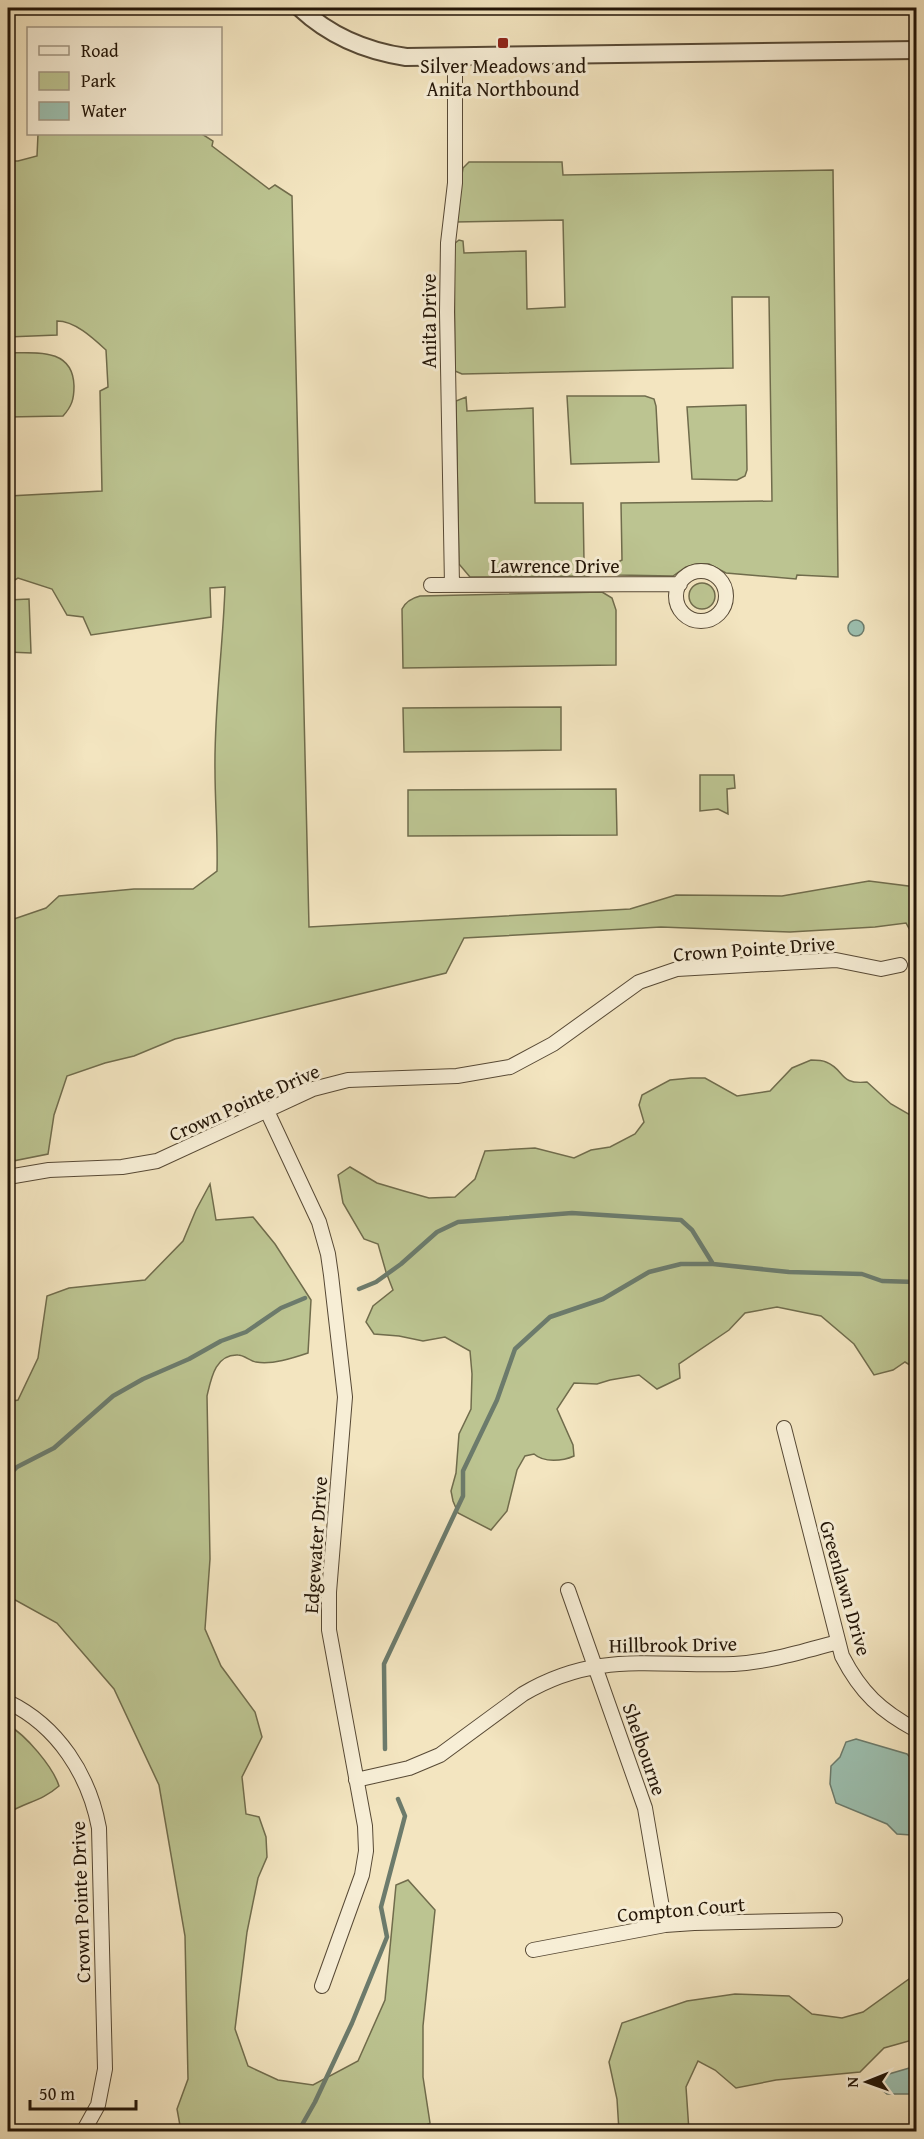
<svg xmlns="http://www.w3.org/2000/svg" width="924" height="2139" font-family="'Gentium Book Plus',serif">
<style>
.green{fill:#bcc491;stroke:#706c4c;stroke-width:1.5}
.water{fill:#9cbfaf;stroke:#6c7b6c;stroke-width:1.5}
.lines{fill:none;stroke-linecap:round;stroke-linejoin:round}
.stream{stroke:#6c7b6c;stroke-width:4.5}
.minor-casing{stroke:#574935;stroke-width:16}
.tertiary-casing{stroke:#574935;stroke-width:20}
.minor{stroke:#f7eed6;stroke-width:14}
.tertiary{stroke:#f7eed6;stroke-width:16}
.poi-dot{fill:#8f2418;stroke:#f7eed6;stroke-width:2}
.labels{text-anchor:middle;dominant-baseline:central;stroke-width:6;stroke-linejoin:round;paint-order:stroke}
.poi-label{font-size:20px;fill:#231507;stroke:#f7eed6}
.street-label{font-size:20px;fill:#231507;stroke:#f7eed6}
</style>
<rect width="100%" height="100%" fill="#f3e5c0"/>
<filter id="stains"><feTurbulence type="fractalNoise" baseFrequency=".00333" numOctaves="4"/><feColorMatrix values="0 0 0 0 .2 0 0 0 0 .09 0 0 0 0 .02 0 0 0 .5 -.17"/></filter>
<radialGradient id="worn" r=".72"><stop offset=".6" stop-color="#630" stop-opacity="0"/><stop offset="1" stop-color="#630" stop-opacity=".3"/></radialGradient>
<path class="green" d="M 38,134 L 202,134 L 213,141 L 212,146 L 269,189 L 275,185 L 292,196 L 309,927 L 630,909 L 676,895 L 782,896 L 869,881 L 916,887 L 916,941 L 906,923 L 875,927 L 790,932 L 661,927 L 464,938 L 446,973 L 175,1039 L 134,1056 L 105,1063 L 67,1076 L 54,1115 L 48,1154 L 8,1162 L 8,921 L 46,908 L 59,896 L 134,889 L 193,889 L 217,871 C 218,837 215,804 215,770 C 214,709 223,648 225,587 L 210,588 L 211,617 L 91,635 L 83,617 L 67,615 L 52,589 L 18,578 L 8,584 L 9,496 L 102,491 L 100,391 L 108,387 L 106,350 C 93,338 75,321 57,321 L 57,335 L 8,337 L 8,161 L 18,161 L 37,156 Z
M 469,162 L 562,162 L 563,175 L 833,170 L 838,577 L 797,575 L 796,579 L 726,573 L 709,564 L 697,564 L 686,567 L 673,576 L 617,575 L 612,565 L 622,560 L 621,503 L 772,501 L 769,297 L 732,297 L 733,368 L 462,374 L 455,371 L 454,244 L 459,240 L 463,241 L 464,253 L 526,251 L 527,309 L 565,307 L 563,220 L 455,222 L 463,168 Z
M 8,353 C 35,353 73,347 74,386 C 74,399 72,406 63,416 L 8,417 Z
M 567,396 L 645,396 L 654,399 L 656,406 L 659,462 L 571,464 Z
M 466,397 L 467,411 L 533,408 L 535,503 L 583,503 L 584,561 L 595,564 L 589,576 L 470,577 L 459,564 L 456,401 Z
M 746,405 L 747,470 L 745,476 L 737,480 L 692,479 L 687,407 Z
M689 596a13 13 0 1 1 26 0a13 13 0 1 1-26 0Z
M 602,592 L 612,598 L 616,610 L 616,665 L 403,668 L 402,609 C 406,601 412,598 420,596 Z
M 29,599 L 31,653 L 8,652 L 8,600 Z
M 561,707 L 561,750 L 404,752 L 403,708 Z
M 700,775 L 734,775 L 735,788 L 727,789 L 728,814 L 718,809 L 700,811 Z
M 616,789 L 617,835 L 408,836 L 408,790 Z
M 811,1060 C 815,1060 822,1060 826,1062 C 846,1070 838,1085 867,1082 L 891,1104 L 910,1115 L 916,1112 L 916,1369 L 905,1362 L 893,1370 L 874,1375 L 854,1344 L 821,1316 L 777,1307 L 745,1313 L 729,1330 L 679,1364 L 680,1378 L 657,1389 L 639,1375 L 610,1380 L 597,1384 L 574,1383 L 557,1409 L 573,1445 L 574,1456 C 563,1461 544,1463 534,1454 L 525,1456 L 517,1470 L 507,1511 L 491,1530 L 458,1513 L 453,1501 L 451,1491 L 456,1473 L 459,1434 L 471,1409 L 472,1374 L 470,1351 L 445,1337 L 423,1341 L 399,1336 L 374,1334 L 366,1322 L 373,1306 L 393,1290 L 386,1272 L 378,1244 L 364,1239 L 343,1203 L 338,1175 L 350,1167 L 377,1183 L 404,1191 L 429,1198 L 455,1197 L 475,1179 L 485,1151 L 535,1148 L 574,1158 L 591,1150 L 610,1147 L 635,1134 L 644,1122 L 639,1105 L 642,1095 L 670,1080 L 691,1078 L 705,1078 L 737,1096 L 770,1091 L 792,1068 Z
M 210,1184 L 216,1220 L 253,1217 L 275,1244 L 311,1300 L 308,1353 C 293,1358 272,1365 256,1362 C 250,1361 244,1355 238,1355 C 215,1354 211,1379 207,1396 L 210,1559 L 205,1629 L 221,1666 L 255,1712 L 262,1737 L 242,1777 L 246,1814 L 259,1817 L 266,1837 L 267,1857 L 258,1878 L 247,1932 L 235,2029 L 248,2066 L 278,2080 L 313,2085 L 358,2061 L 385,2000 L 396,1885 L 408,1880 L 435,1910 L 423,2026 L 423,2077 L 430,2123 L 415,2131 L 181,2131 L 177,2109 L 188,2079 L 185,1936 L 159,1785 L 114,1689 L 57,1623 L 8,1596 L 8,1402 L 18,1400 L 38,1358 L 47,1296 L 69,1288 L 145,1280 L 183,1241 L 196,1210 Z
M 8,1725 C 26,1735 53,1767 59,1786 C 42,1801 26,1802 8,1813 Z
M 909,1979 L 916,1979 L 916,2039 L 884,2048 L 860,2072 L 776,2080 L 736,2088 L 715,2070 L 698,2061 L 686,2087 L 689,2131 L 619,2131 L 617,2099 L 609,2062 L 622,2023 L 687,2001 L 735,1994 L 789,1996 L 812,2014 L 842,2018 L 863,2012 Z"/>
<path class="water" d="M848 628a8 8 0 1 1 16 0a8 8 0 1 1-16 0Z
M 856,1739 L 907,1754 L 916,1764 L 916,1832 L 911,1835 L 897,1834 L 887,1824 L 836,1803 L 830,1784 L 831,1766 L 840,1757 L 846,1742 Z
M 916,2066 L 916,2094 L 887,2094 L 881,2089 L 880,2084 L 889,2074 Z"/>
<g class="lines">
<path class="stream" d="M 359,1289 L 376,1282 L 401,1264 L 437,1232 L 458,1222 L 572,1213 L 681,1220 L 692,1230 L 713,1264
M 8,1476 L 17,1467 L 54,1448 L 113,1396 L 143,1379 L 189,1359 L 221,1341 L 246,1332 L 281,1308 L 305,1298
M 385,1749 L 384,1664 L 463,1496 L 463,1471 L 497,1400 L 515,1349 L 550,1317 L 603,1299 L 649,1272 L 681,1264 L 713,1264 L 789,1272 L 862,1274 L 882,1281 L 916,1282
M 298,2132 L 315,2102 L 352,2023 L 387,1937 L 381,1907 L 405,1816 L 398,1799"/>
<defs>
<path id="minor" d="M676 596a25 25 0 1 1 50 0a25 25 0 1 1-50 0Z
M 431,585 L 680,584
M 452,585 L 447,312 L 448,243 L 455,183 L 455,57
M 267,1111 L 319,1222 L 328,1254 L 331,1275 L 345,1397 L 329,1592 L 329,1630 L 365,1826 L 366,1851 L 362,1875 L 322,1986
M 8,1177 L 49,1170 L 122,1167 L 157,1161 L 313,1089 L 348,1080 L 457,1076 L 510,1067 L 553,1044 L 639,982 L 677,969 L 836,960 L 881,969 L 900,965
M 784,1428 L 842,1656 C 861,1693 881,1711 916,1730
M 568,1590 L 645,1808 L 665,1925
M 8,1702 C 58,1726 89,1775 99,1828 L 105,2069 L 98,2105 L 83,2132
M 356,1780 L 409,1768 L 440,1755 L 523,1694 C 597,1650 654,1667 734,1664 C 770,1662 804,1651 838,1642
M 533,1950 L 665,1925 L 694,1923 L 835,1920"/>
<path id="tertiary" d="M 300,8 C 330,36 365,51 406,57 L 916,50"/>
</defs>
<use href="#minor" class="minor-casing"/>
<use href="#tertiary" class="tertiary-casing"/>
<use href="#minor" class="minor"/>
<use href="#tertiary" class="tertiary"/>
</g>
<rect class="poi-dot" x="497" y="37" width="12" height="12" rx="3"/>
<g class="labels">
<g class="poi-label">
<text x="503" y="65">Silver Meadows and<tspan x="503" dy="23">Anita Northbound</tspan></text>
</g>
<g class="street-label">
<text transform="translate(428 321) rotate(-90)">Anita Drive</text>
<text x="555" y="565">Lawrence Drive</text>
<text transform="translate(754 948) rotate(-4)">Crown Pointe Drive</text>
<text transform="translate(244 1102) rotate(-24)">Crown Pointe Drive</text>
<text transform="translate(315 1545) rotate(-86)">Edgewater Drive</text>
<text transform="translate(846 1588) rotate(74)">Greenlawn Drive</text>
<text transform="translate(673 1644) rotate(-1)">Hillbrook Drive</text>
<text transform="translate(645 1749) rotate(71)">Shelbourne</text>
<text transform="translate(80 1902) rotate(-92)">Crown Pointe Drive</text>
<text transform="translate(681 1909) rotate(-5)">Compton Court</text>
</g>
</g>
<rect width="924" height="2139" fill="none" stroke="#f3e5c0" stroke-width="30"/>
<rect x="9" y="9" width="906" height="2121" fill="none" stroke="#231507" stroke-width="3"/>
<rect x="15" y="15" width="894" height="2109" fill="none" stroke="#231507" stroke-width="1.5"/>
<rect x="27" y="27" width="195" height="108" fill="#f7eed6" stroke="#a29783" stroke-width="1.5"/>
<rect x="39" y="46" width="30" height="9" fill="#f7eed6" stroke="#a29783" stroke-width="1.5"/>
<text x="81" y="57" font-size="18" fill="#231507">Road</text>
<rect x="39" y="72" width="30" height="18" fill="#bcc491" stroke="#a29783" stroke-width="1.5"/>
<text x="81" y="87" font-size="18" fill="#231507">Park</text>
<rect x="39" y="102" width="30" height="18" fill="#9cbfaf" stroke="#a29783" stroke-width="1.5"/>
<text x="81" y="117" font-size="18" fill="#231507">Water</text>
<g transform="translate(867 2082) rotate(269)" stroke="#f7eed6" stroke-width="4.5" paint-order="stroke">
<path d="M0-4.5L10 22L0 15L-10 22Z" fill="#231507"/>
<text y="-9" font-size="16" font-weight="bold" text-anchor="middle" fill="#231507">N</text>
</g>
<path d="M30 2100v9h106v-9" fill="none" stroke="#231507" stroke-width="3"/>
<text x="39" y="2100" font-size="18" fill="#231507" stroke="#f7eed6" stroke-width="4.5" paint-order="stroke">50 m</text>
<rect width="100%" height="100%" filter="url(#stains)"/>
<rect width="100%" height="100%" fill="url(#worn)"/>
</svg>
